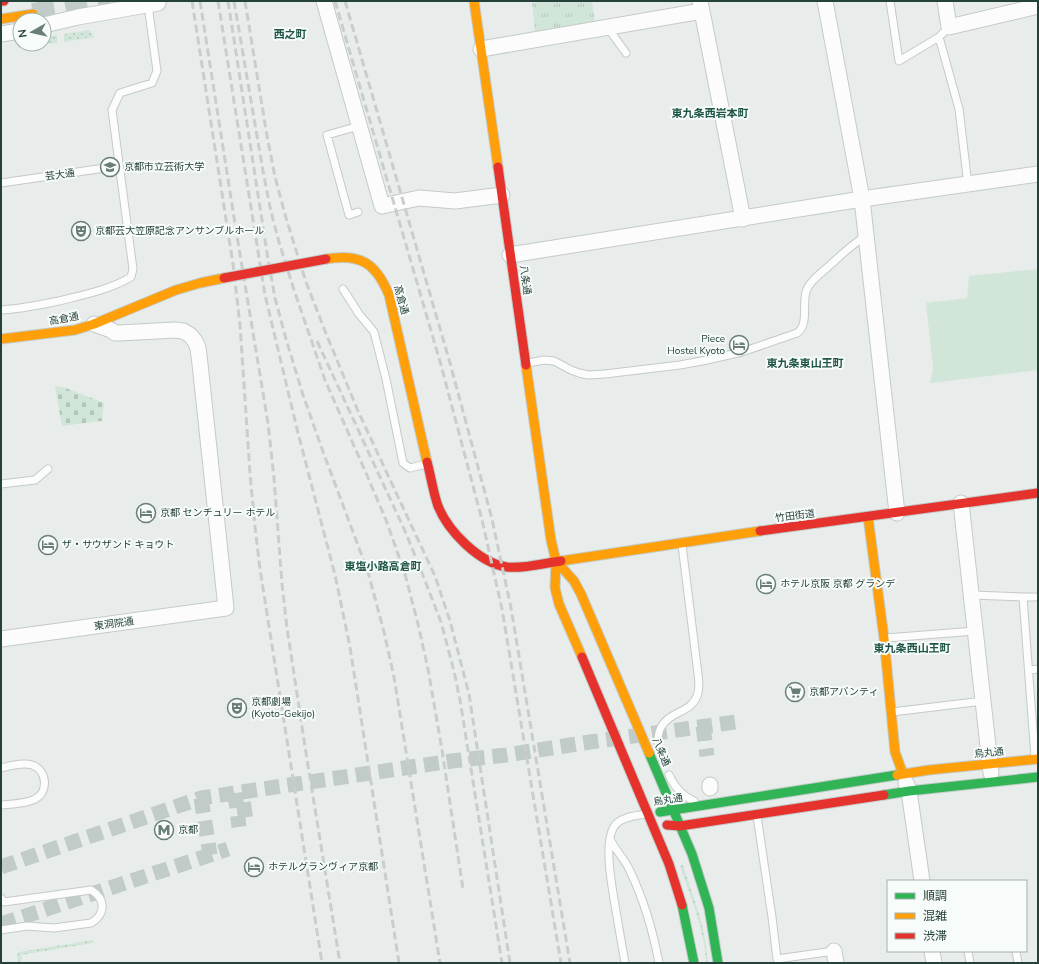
<svg xmlns="http://www.w3.org/2000/svg" width="1039" height="964" font-family="'Nunito Sans','Noto Sans JP',sans-serif">
<style>
.grass{fill:url(#grass-dots)}
.cemetery{fill:url(#cemetery-stones)}
.park{fill:url(#park-tufts)}
.garden{fill:#d1e6d8}
.lines{fill:none;stroke-linecap:round;stroke-linejoin:round}
.street-tunnel{stroke:#c1cbc8;stroke-width:15;stroke-dasharray:15 8;stroke-linecap:butt}
.highway-tunnel{stroke:#c1cbc8;stroke-width:22;stroke-dasharray:22 11;stroke-linecap:butt}
.lane-casing{stroke:#c5cac8;stroke-width:9}
.street-casing{stroke:#c5cac8;stroke-width:17}
.fast-casing{stroke:#c3cbc8;stroke-width:11}
.slow-casing{stroke:#c3cbc8;stroke-width:11}
.jam-casing{stroke:#c3cbc8;stroke-width:11}
.lane{stroke:#fcfcfc;stroke-width:7}
.street{stroke:#fcfcfc;stroke-width:15}
.fast{stroke:#30b455;stroke-width:9}
.slow{stroke:#ff9f0a;stroke-width:9}
.jam{stroke:#e5322d;stroke-width:9}
.rail{stroke:#c9cdcc;stroke-width:3;stroke-dasharray:8 4;stroke-linecap:butt}
.jam-bridge-casing{stroke:#c3cbc8;stroke-width:11;stroke-linecap:butt}
.jam-bridge{stroke:#e5322d;stroke-width:9}
.labels{text-anchor:middle;dominant-baseline:central;stroke-width:4;stroke-linejoin:round;paint-order:stroke}
.poi-label{font-size:10px;fill:#24423a;stroke:#f7fbf9;text-anchor:start}
.street-label{font-size:10px;fill:#24423a;stroke:#f7fbf9}
.neighbourhood-label{font-size:11px;font-weight:bold;fill:#1f5548;stroke:#f7fbf9}
</style>
<defs>
<pattern id="grass-dots" width="8" height="8" patternUnits="userSpaceOnUse"><rect width="8" height="8" fill="#d1e6d8"/><path d="M2 2h.1M6 6h.1" fill="none" stroke="#b3c6ba" stroke-width="1.8" stroke-linecap="round"/></pattern>
<pattern id="cemetery-stones" width="16" height="16" patternUnits="userSpaceOnUse"><rect width="16" height="16" fill="#d1e6d8"/><path d="M2 7V4a2 2 0 0 1 4 0v3zM10 15v-3a2 2 0 0 1 4 0v3z" fill="#b3c6ba"/></pattern>
<pattern id="park-tufts" width="24" height="20" patternUnits="userSpaceOnUse"><rect width="24" height="20" fill="#d1e6d8"/><path d="M3 7l-1-3M5 7V3M7 7l1-3M15 17l-1-3M17 17v-4M19 17l1-3" fill="none" stroke="#b3c6ba"/></pattern>
</defs>
<rect width="100%" height="100%" fill="#e8edeb"/>
<path class="grass" d="M 90,30 L 94,37 L 64,42 L 64,34 Z
M 57,35 L 57,43 L 18,48 L 17,42 L 20,41 L 20,44 L 44,44 L 44,37 Z
M 683,865 L 699,914 L 704,933 L 708,963 L 706,963 C 705,931 690,896 680,866 Z
M 93,940 L 93,943 L 21,955 L 22,963 L 18,963 L 17,955 L 19,952 Z"/>
<path class="cemetery" d="M 55,386 L 63,387 L 104,403 L 102,421 L 62,426 Z"/>
<path class="park" d="M 545,1 L 592,1 L 595,23 L 535,33 L 532,3 Z"/>
<path class="garden" d="M 1038,269 L 1038,370 L 930,383 L 933,368 L 926,303 L 967,298 L 969,276 Z"/>
<g class="lines">
<path class="street-tunnel" d="M 703,726 L 707,756
M 235,793 L 239,827
M 201,798 L 210,855
M 237,811 L 257,808
M 1,867 L 201,798 L 452,761 L 506,755 L 590,742 L 743,721
M 1,924 L 228,849"/>
<path class="highway-tunnel" d="M 33,14 L 110,1"/>
<defs>
<path id="lane" d="M 890,1 L 899,61 L 939,37 L 949,27
M 608,28 L 626,53
M 939,37 L 959,109 L 968,185
M 1,183 L 119,166
M 358,212 L 349,215 L 327,135 L 359,126
M 343,289 L 359,314 L 374,332 L 386,379 L 403,463 L 410,468 L 426,464
M 1,310 C 21,309 39,305 59,301 C 83,295 109,290 131,277 L 133,269 L 112,110 L 120,93 L 152,83 L 157,71 L 148,5
M 528,363 L 544,360 L 554,361 L 571,370 L 579,373 L 588,375 L 605,374 L 680,365 L 707,360 L 742,352 L 797,333 C 810,324 801,301 807,289 C 811,280 821,273 828,267 C 840,256 852,244 866,236
M 1,484 L 35,480 L 48,469
M 972,595 L 1023,597 L 1035,757
M 1023,597 L 1035,597
M 886,638 L 975,631
M 1029,670 L 1038,669
M 892,712 L 983,701
M 662,758 C 655,740 656,725 674,715 C 683,710 693,707 697,696 C 700,689 699,681 698,674 L 682,545
M 1,768 C 10,766 23,762 32,765 C 47,770 49,792 35,799 C 26,804 11,804 1,805
M 669,775 C 674,786 682,796 694,801
M 757,816 L 772,917 L 777,959 L 834,951
M 610,839 C 615,850 625,859 630,871 C 644,900 653,931 659,963
M 1,898 L 4,902 L 91,890 C 106,899 106,914 91,923 L 54,928 L 27,926 L 1,930
M 968,951 L 970,963
M 1016,951 L 1018,963
M 625,963 C 622,946 619,928 616,911 C 613,891 601,838 617,823 C 625,816 636,816 646,814"/>
<path id="street" d="M 324,1 L 382,206 L 419,198 L 455,201 L 502,195
M 700,1 L 743,219
M 825,1 L 862,199 L 897,513
M 945,1 L 949,27 L 1038,6
M 44,25 L 78,17 L 158,3 L 157,1
M 1,34 L 20,31
M 481,49 L 702,11
M 510,255 L 862,199 L 1038,174
M 961,503 L 991,773
M 1,639 L 226,608 L 200,364 L 198,348 L 195,341 L 190,335 L 183,331 L 175,330 L 119,333 L 115,333 L 111,330 L 94,324
M 906,783 L 909,791 L 922,881
M 710,785 L 710,788
M 834,951 L 836,963
M 932,951 L 934,963"/>
<path id="fast" d="M 649,753 L 692,854 L 709,908 L 718,963
M 884,795 L 909,791 L 1038,777
M 660,812 L 897,775
M 682,905 L 694,963"/>
<path id="slow" d="M 474,1 L 498,167
M 1,19 L 33,14
M 326,259 C 360,253 376,263 389,295 L 427,462
M 1,339 L 75,330 L 94,324 L 176,290 L 200,283 L 224,278
M 526,365 L 551,540 L 556,561 L 555,588 L 559,604 L 582,657
M 868,517 L 884,638 L 895,752 L 903,774
M 556,561 L 574,581 L 581,594 L 649,753
M 561,561 L 760,531
M 897,775 L 929,770 L 1038,759"/>
<path id="jam" d="M 1,1 L 4,1
M 498,167 L 526,365
M 427,462 C 431,476 433,492 438,506 C 448,531 479,563 507,567 C 524,569 544,563 561,561
M 760,531 L 1038,493
M 582,657 L 669,864 L 682,905
M 667,825 L 680,826 L 884,795"/>
</defs>
<use href="#lane" class="lane-casing"/>
<use href="#street" class="street-casing"/>
<use href="#fast" class="fast-casing"/>
<use href="#slow" class="slow-casing"/>
<use href="#jam" class="jam-casing"/>
<use href="#lane" class="lane"/>
<use href="#street" class="street"/>
<use href="#fast" class="fast"/>
<use href="#slow" class="slow"/>
<use href="#jam" class="jam"/>
<path class="rail" d="M 192,1 L 233,264 L 240,325 L 250,474 L 255,527 L 260,569 L 322,963
M 200,1 L 236,230 L 268,423 L 274,478 L 282,584 L 287,628 L 306,753 L 340,963
M 218,1 L 265,295 L 298,433 L 335,575 L 350,647 L 399,963
M 228,1 L 268,259 L 275,298 L 286,339 L 303,395 L 322,449 L 368,572 L 384,632 L 394,677 L 440,963
M 234,1 L 263,171 L 271,212 L 279,242 L 294,290 L 325,380 L 366,473 L 386,520 L 405,574 L 418,624 L 428,669 L 442,750 L 463,889
M 245,1 L 267,136 L 275,177 L 286,218 L 306,282 L 325,331 L 358,411 L 435,576 L 450,621 L 469,694 L 510,963
M 335,1 L 441,365 L 482,520 L 502,609 L 561,963
M 345,1 L 450,363 L 492,519 L 511,608 L 570,963
M 317,341 L 405,531 L 424,578 L 441,622 L 454,671 L 460,700 L 502,963"/>
<defs>
<path id="jam-bridge" d="M 224,278 L 326,259"/>
</defs>
<use href="#jam-bridge" class="jam-bridge-casing"/>
<use href="#jam-bridge" class="jam-bridge"/>
</g>
<defs>
<symbol id="university-ring" viewBox="-11 -11 22 22"><circle r="9.5" fill="#f7fbf9" stroke="#697e78" stroke-width="1.5"/><path d="M0-5L7-2L0 1L-7-2ZM-4 1L0 2.5L4 1V4Q0 6-4 4Z" fill="#697e78"/></symbol>
<symbol id="theatre-ring" viewBox="-11 -11 22 22"><circle r="9.5" fill="#f7fbf9" stroke="#697e78" stroke-width="1.5"/><path d="M-5-5.5Q0-4 5-5.5V0Q5 5 0 6Q-5 5-5 0ZM-3.3-2.5H-1v1.5H-3.3ZM1-2.5H3.3v1.5H1ZM-2.8 1Q0 5.5 2.8 1Z" fill="#697e78"/></symbol>
<symbol id="hotel-ring" viewBox="-11 -11 22 22"><circle r="9.5" fill="#f7fbf9" stroke="#697e78" stroke-width="1.5"/><path d="M-6-4.5h1.5V1H6V5H4.5V3h-9V5H-6ZM-4 0a1.8 1.8 0 1 1 3.6 0ZM.5 0V-2.5h3Q6-2.5 6 0Z" fill="#697e78"/></symbol>
<symbol id="supermarket-ring" viewBox="-11 -11 22 22"><circle r="9.5" fill="#f7fbf9" stroke="#697e78" stroke-width="1.5"/><path d="M-6-5.5h2.5l.6 2H6L4.5 2H-2.5L-4.4-4H-6ZM-1.5 3.2a1.3 1.3 0 1 0 .1 0ZM3 3.2a1.3 1.3 0 1 0 .1 0Z" fill="#697e78"/></symbol>
<symbol id="metro-ring" viewBox="-11 -11 22 22"><circle r="9.5" fill="#f7fbf9" stroke="#697e78" stroke-width="1.5"/><path d="M-5.5 5V-5H-3L0 0L3-5H5.5V5H3V-.5L0 4L-3-.5V5Z" fill="#697e78"/></symbol>
</defs>
<g fill-rule="evenodd">
<use href="#university-ring" x="99" y="156" width="22" height="22"/>
<use href="#theatre-ring" x="70" y="220" width="22" height="22"/>
<use href="#hotel-ring" x="728" y="334" width="22" height="22"/>
<use href="#hotel-ring" x="135" y="502" width="22" height="22"/>
<use href="#hotel-ring" x="37" y="534" width="22" height="22"/>
<use href="#hotel-ring" x="755" y="573" width="22" height="22"/>
<use href="#supermarket-ring" x="784" y="681" width="22" height="22"/>
<use href="#theatre-ring" x="226" y="697" width="22" height="22"/>
<use href="#metro-ring" x="153" y="819" width="22" height="22"/>
<use href="#hotel-ring" x="243" y="856" width="22" height="22"/>
</g>
<g class="labels">
<g class="poi-label">
<text x="124" y="167">京都市立芸術大学</text>
<text x="95" y="231">京都芸大笠原記念アンサンブルホール</text>
<text x="725" y="339" text-anchor="end">Piece<tspan x="725" dy="12">Hostel Kyoto</tspan></text>
<text x="160" y="513">京都 センチュリー ホテル</text>
<text x="62" y="545">ザ・サウザンド キョウト</text>
<text x="780" y="584">ホテル京阪 京都 グランデ</text>
<text x="809" y="692">京都アバンティ</text>
<text x="251" y="702">京都劇場<tspan x="251" dy="12">(Kyoto-Gekijo)</tspan></text>
<text x="178" y="830">京都</text>
<text x="268" y="867">ホテルグランヴィア京都</text>
</g>
<g class="street-label">
<text transform="translate(60 175) rotate(-8)">芸大通</text>
<text transform="translate(525 280) rotate(82)">八条通</text>
<text transform="translate(401 300) rotate(75)">高倉通</text>
<text transform="translate(64 319) rotate(-11)">高倉通</text>
<text transform="translate(795 516) rotate(-7)">竹田街道</text>
<text transform="translate(114 624) rotate(-8)">東洞院通</text>
<text transform="translate(661 752) rotate(67)">八条通</text>
<text transform="translate(989 753) rotate(-6)">烏丸通</text>
<text transform="translate(668 800) rotate(-9)">烏丸通</text>
</g>
<g class="neighbourhood-label">
<text x="290" y="34">西之町</text>
<text x="710" y="113">東九条西岩本町</text>
<text x="805" y="363">東九条東山王町</text>
<text x="383" y="566">東塩小路高倉町</text>
<text x="912" y="648">東九条西山王町</text>
</g>
</g>
<rect width="1039" height="964" fill="none" stroke="#24423a" stroke-width="4"/>
<rect x="887" y="880" width="140" height="72" fill="#f7fbf9" stroke="#a3b1ad"/>
<rect x="895" y="893" width="20" height="6" fill="#30b455" stroke="#a3b1ad"/>
<text x="923" y="900" font-size="12" fill="#24423a">順調</text>
<rect x="895" y="913" width="20" height="6" fill="#ff9f0a" stroke="#a3b1ad"/>
<text x="923" y="920" font-size="12" fill="#24423a">混雑</text>
<rect x="895" y="933" width="20" height="6" fill="#e5322d" stroke="#a3b1ad"/>
<text x="923" y="940" font-size="12" fill="#24423a">渋滞</text>
<g transform="translate(32 32) rotate(262)"><circle r="19" fill="#f7fbf9" stroke="#a3b1ad"/>
<path d="M0-3L7 15L0 10L-7 15Z" fill="#697e78"/>
<text y="-6" font-size="11" font-weight="bold" text-anchor="middle" fill="#24423a">N</text>
</g>
</svg>
